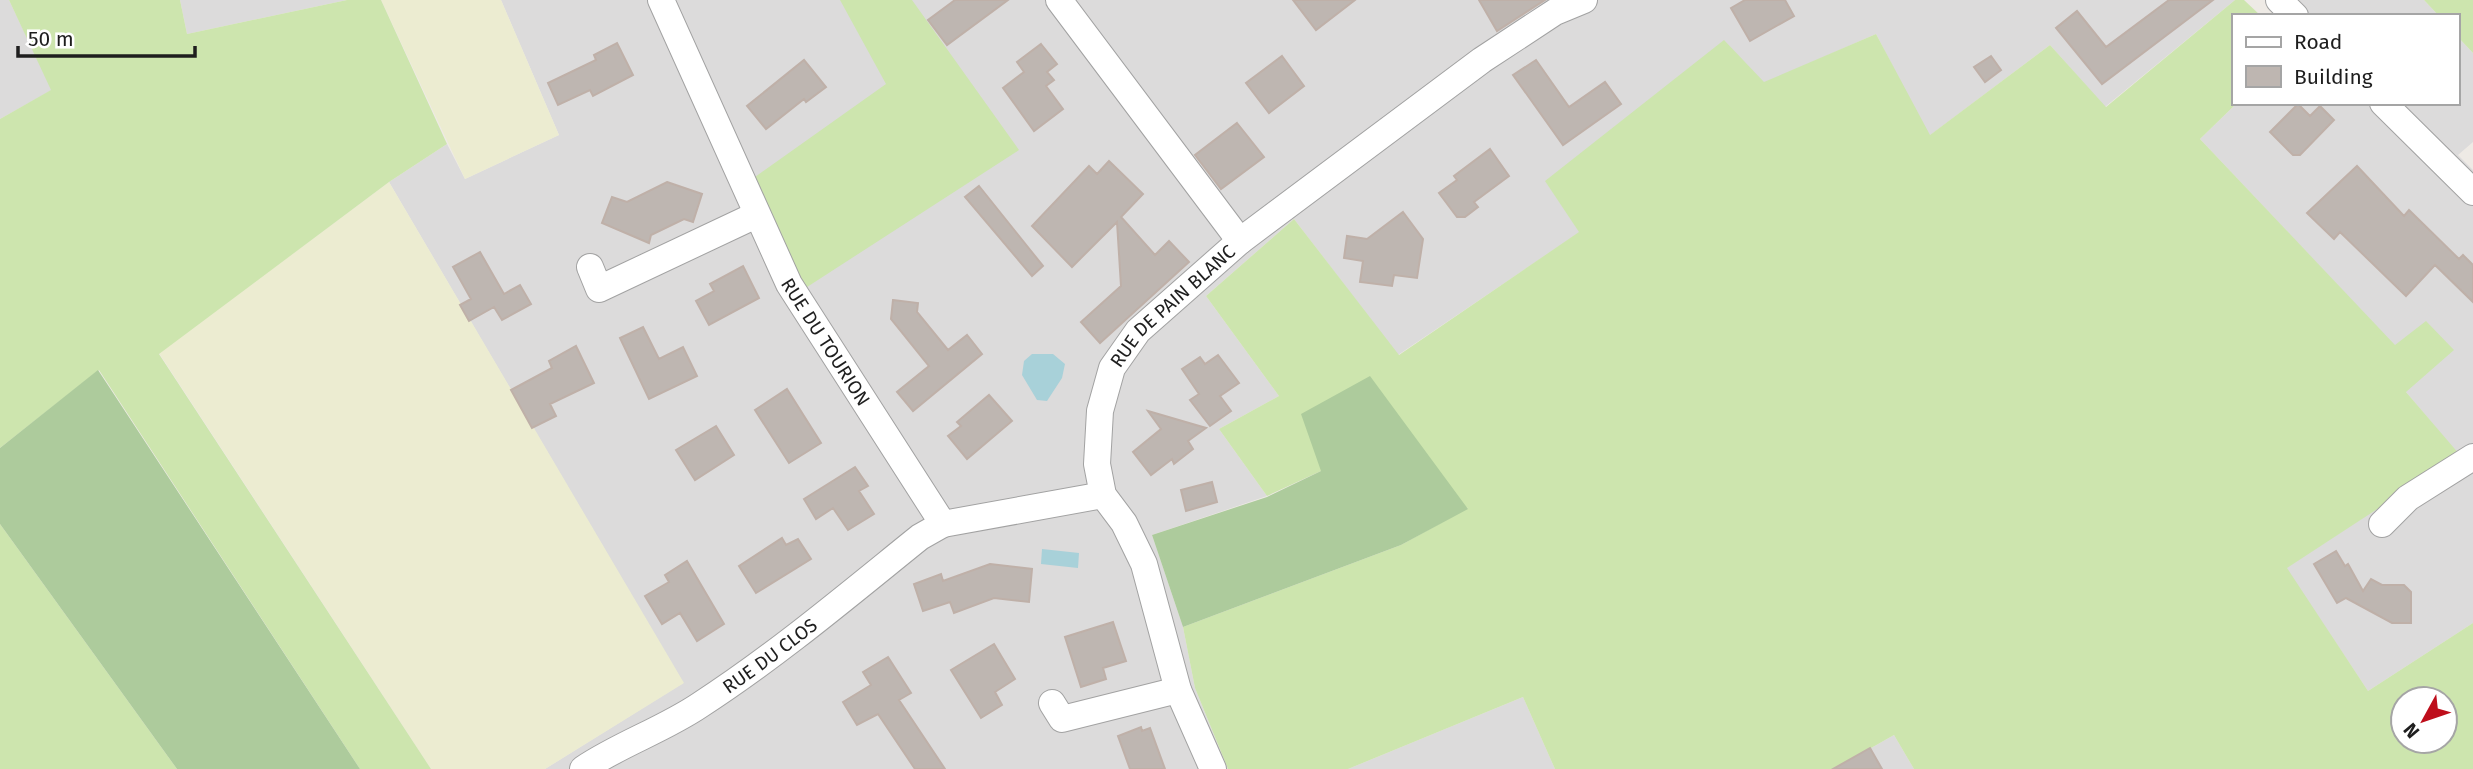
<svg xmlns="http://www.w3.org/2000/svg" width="2473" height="769" font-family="'Fira Sans',sans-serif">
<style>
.residential{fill:#dcdbdb}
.farmland{fill:#ececd1}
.grass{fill:#cde5ae;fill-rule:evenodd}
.forest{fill:#adcb9c}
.water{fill:#a8d1d9}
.building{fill:#beb6b1;stroke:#bfb0a8;stroke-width:2}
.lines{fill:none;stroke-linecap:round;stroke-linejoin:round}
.minor-casing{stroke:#a2a2a2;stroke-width:28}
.minor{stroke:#fff;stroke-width:26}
.labels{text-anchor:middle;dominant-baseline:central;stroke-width:6;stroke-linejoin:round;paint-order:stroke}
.street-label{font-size:19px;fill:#1e1e1e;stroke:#fff}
</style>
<rect width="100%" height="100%" fill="#eeeae5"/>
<path class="residential" d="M 0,0 L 9,0 L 52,90 L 0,119 Z
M 180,0 L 347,0 L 187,34 Z
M 501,0 L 2235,0 L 2105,107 L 2050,45 L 1929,136 L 1876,34 L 1764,83 L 1580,232 L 1398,355 L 1294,219 L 1206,296 L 1279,396 L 1219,429 L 1267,496 L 1152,535 L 1183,627 L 1195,688 L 1228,769 L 545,769 L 683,683 L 389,182 L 447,144 L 465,179 L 559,135 Z
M 2290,0 L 2424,0 L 2439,16 L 2305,16 Z
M 2457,36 L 2473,53 L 2473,142 L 2458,155 L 2473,170 L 2473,623 L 2368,691 L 2286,568 L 2459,455 L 2406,392 L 2395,346 L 2200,139 L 2237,103 L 2457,103 Z
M 1523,697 L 1555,769 L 1348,769 Z
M 1894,735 L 1914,769 L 1834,769 Z"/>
<path class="farmland" d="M 381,0 L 501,0 L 559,135 L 465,179 Z
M 389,182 L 684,683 L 545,769 L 431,769 L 159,353 Z"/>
<path class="grass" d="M 9,0 L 180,0 L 187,34 L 347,0 L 381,0 L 447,144 L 389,182 L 159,354 L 431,769 L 360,769 L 99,370 L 0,448 L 0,119 L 51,90 Z
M 840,0 L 912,0 L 1019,150 L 804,289 L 755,177 L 886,84 Z
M 2235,0 L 2244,0 L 2261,16 L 2233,16 L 2233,103 L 2237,103 L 2200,139 L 2395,345 L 2426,321 L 2454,350 L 2406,392 L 2460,455 L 2287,568 L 2368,691 L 2473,623 L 2473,769 L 1914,769 L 1894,735 L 1834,769 L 1555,769 L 1523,697 L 1348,769 L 1228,769 L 1195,688 L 1183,627 L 1401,545 L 1468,508 L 1321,471 L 1267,496 L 1219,429 L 1279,396 L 1206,296 L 1294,219 L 1399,355 L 1579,232 L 1545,181 L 1724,40 L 1764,82 L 1876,34 L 1930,135 L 2050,45 L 2106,107 ZM 2403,699 L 2445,699 L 2445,741 L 2403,741 Z
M 2424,0 L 2473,0 L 2473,53 L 2457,36 L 2457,16 L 2439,16 Z
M 0,524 L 177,769 L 0,769 Z"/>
<path class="forest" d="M 98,370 L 360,769 L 177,769 L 0,524 L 0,448 Z
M 1370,376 L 1468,509 L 1401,545 L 1183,627 L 1152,535 L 1267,497 L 1321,471 L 1301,414 Z"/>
<path class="water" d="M 1032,354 L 1053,354 L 1065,364 L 1062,378 L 1047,401 L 1037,400 L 1022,375 L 1024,361 Z
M 1042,549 L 1079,553 L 1078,568 L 1041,564 Z"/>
<path class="building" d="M 955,0 L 1008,0 L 947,45 L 928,20 Z
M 1293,0 L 1355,0 L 1316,30 Z
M 1479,0 L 1545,0 L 1497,31 Z
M 1745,0 L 1785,0 L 1794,16 L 1750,41 L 1731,8 Z
M 2169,0 L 2213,0 L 2102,84 L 2056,28 L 2077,11 L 2106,47 Z
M 617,43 L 633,75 L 593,96 L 590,90 L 558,105 L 548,83 L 596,60 L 594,55 Z
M 1041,44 L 1057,64 L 1047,72 L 1054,80 L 1046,86 L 1063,109 L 1034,131 L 1003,88 L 1024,72 L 1017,62 Z
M 1282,56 L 1304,86 L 1269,113 L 1246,83 Z
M 1991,56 L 2001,70 L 1985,82 L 1974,67 Z
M 804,60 L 826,87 L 806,102 L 804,99 L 766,129 L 747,106 Z
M 1536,60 L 1569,107 L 1605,82 L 1621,104 L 1563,145 L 1513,75 Z
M 2298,104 L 2310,116 L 2320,106 L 2334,120 L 2300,155 L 2293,155 L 2270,132 Z
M 1237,123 L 1264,157 L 1221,189 L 1195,155 Z
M 1490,149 L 1509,176 L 1474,202 L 1478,207 L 1465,217 L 1457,217 L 1439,193 L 1457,180 L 1454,176 Z
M 1109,161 L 1143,194 L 1121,217 L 1155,255 L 1169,241 L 1189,262 L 1100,343 L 1081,322 L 1121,286 L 1117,222 L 1072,267 L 1032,226 L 1089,166 L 1097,174 Z
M 2357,166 L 2404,216 L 2409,210 L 2459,259 L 2463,255 L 2473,265 L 2473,302 L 2435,265 L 2406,296 L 2340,232 L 2334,239 L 2307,213 Z
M 667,182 L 702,194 L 693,222 L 684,219 L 651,235 L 649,243 L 602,223 L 612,197 L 627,202 Z
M 979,186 L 1043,266 L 1032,276 L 965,197 Z
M 1403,212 L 1423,239 L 1417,278 L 1394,275 L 1392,286 L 1360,282 L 1363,261 L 1344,258 L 1347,236 L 1367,239 Z
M 480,252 L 504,294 L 520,285 L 531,304 L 502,320 L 494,307 L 469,321 L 460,305 L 471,299 L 453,267 Z
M 743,266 L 759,298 L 709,325 L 696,301 L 714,291 L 710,284 Z
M 893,300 L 918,303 L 917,312 L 948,350 L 967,335 L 982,354 L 913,411 L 897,392 L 929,366 L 891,319 Z
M 643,327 L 659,359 L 683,347 L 697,376 L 649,399 L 620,338 Z
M 576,346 L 594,383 L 550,404 L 556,416 L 532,428 L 511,390 L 552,368 L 549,361 Z
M 1218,355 L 1239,383 L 1220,396 L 1231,411 L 1210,426 L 1190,400 L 1199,394 L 1182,369 L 1200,357 L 1205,364 Z
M 787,389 L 821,443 L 789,463 L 755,410 Z
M 989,395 L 1012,421 L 967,459 L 948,436 L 961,426 L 957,422 Z
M 1148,411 L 1206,428 L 1188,441 L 1193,449 L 1174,464 L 1172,459 L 1151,475 L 1133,452 L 1161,429 Z
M 716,426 L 734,455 L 695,480 L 676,450 Z
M 855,467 L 868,486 L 859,491 L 874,514 L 848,530 L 833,508 L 816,519 L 804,499 Z
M 1212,482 L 1217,502 L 1186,511 L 1181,490 Z
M 782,538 L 786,545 L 798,539 L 811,559 L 756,593 L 739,566 Z
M 2336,551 L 2345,566 L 2348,564 L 2363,591 L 2371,579 L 2382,585 L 2404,585 L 2411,592 L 2411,623 L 2392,623 L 2346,598 L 2337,603 L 2314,564 Z
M 687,561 L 724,624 L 697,641 L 680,613 L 662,624 L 645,596 L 669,582 L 665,575 Z
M 990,564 L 1032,569 L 1029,602 L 994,598 L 954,613 L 950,602 L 923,611 L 914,584 L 941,574 L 943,581 Z
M 1113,622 L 1126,661 L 1103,668 L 1106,679 L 1081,687 L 1065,637 Z
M 994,644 L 1015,679 L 995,692 L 1002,705 L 981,718 L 951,670 Z
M 888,657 L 911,693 L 899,700 L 945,769 L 915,769 L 878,714 L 857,725 L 843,702 L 871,685 L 863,672 Z
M 1141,727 L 1142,731 L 1150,728 L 1165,769 L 1130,769 L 1118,736 Z
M 1870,748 L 1882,769 L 1833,769 Z"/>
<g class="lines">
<defs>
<g id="minor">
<path id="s1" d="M 661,0 L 789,284 L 943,524 L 1103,495"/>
<path d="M 1059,0 L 1240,241"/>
<path d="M 2279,0 L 2295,16"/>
<path d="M 2383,103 L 2473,192"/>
<path d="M 590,267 L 599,289 L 756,215"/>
<path d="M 2382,524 L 2408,498 L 2473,457"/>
<path d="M 1052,703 L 1062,719 L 1178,690"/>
<path id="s2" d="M 583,769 C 620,744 663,730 700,705 C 777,655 848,595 920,537 L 943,524"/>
<path id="s3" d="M 1213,769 L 1178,690 L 1144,564 L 1124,523 L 1103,495 L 1097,464 L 1100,411 L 1112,368 L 1138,331 L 1240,241 L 1482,60 L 1555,12 L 1584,0"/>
</g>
</defs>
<use href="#minor" class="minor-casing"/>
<use href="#minor" class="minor"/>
</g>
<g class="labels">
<g class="street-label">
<text stroke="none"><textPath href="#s3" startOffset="514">RUE DE PAIN BLANC</textPath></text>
<text stroke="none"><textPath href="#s1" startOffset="380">RUE DU TOURION</textPath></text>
<text stroke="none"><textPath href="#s2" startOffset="219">RUE DU CLOS</textPath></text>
</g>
</g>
<rect x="2232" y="14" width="228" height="91" fill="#ffffff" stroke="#a5a5a5" stroke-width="2"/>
<rect x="2246" y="37" width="35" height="10" fill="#ffffff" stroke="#a5a5a5" stroke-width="2"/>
<text x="2294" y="49" font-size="21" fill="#1e1e1e">Road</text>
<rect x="2246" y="66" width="35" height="21" fill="#beb6b1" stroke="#a5a5a5" stroke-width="2"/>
<text x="2294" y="84" font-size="21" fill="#1e1e1e">Building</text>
<g transform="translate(2424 720) rotate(230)"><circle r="33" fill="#ffffff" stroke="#a5a5a5" stroke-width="2"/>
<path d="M0-5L12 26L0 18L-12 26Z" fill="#be0e1b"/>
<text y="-10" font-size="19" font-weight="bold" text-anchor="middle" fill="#1e1e1e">N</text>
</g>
<path d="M18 46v10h177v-10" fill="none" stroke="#1e1e1e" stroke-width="3.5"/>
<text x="28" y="46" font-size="21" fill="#1e1e1e" stroke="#ffffff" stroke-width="5" paint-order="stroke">50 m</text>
</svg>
